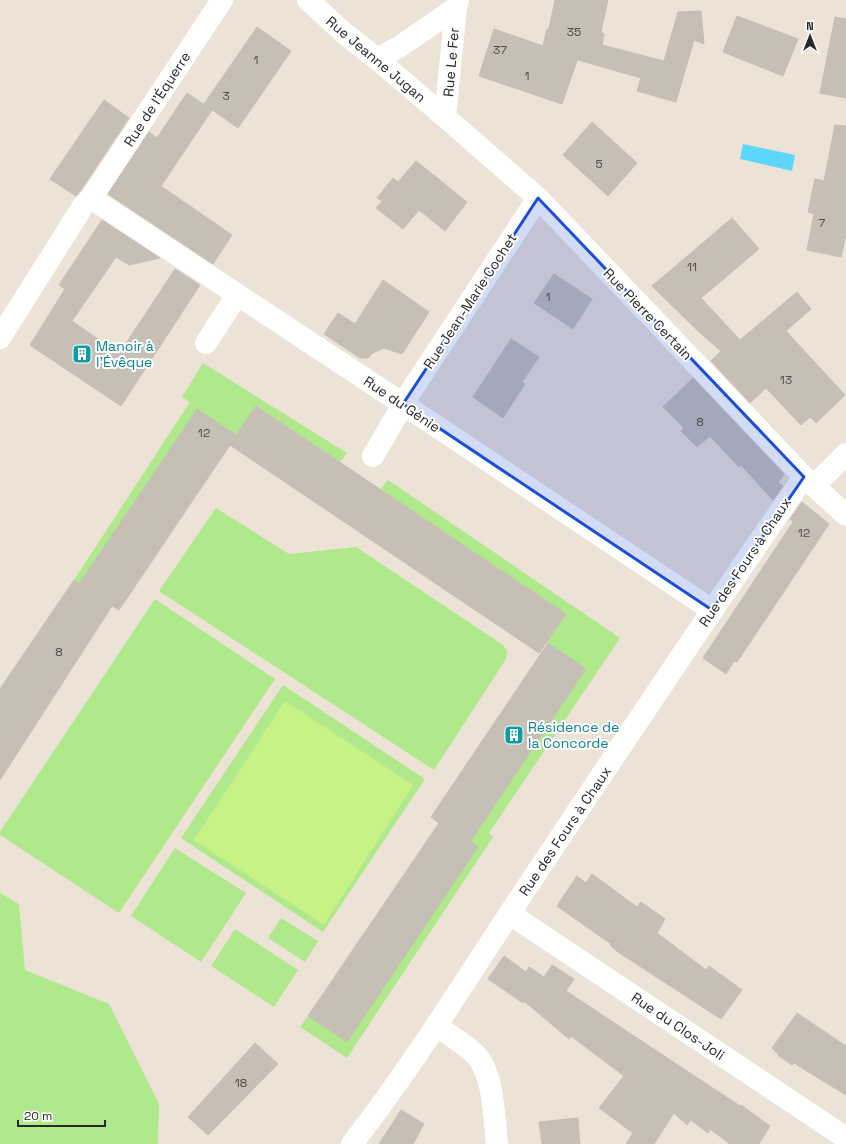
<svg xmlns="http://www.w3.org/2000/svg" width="846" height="1144" font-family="'Space Grotesk',sans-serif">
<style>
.green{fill:#afe98c}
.pitch{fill:#c8f286}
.water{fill:#5cd6fa}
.building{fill:#c6bfb6;stroke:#c6beb0}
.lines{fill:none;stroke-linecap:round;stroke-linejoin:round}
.minor{stroke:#fff;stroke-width:22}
.marked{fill:#1d4ed8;fill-opacity:0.2;stroke:#1d4ed8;stroke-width:3;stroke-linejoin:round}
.labels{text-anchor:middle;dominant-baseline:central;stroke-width:4;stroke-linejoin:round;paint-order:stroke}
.number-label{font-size:12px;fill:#4f4d4b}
.street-label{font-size:14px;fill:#272727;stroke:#fff}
.culture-label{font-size:14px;fill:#0d838f;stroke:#fff;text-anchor:start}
</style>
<rect width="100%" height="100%" fill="#ece2d6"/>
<path class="green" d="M 203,363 L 347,453 L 340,462 L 257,406 L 236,435 L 197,409 L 80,583 L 74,580 L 190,402 L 182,397 Z
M 388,480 L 620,638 L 489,833 L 493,837 L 347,1058 L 300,1027 L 308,1016 L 347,1042 L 470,842 L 586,669 L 547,642 L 566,614 L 390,496 L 381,489 Z
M 216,508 L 289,554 L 356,547 L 503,645 L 507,651 L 506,659 L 434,770 L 159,591 Z
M 155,599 L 275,679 L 119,913 L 0,835 L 0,832 Z
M 283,685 L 425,779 L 323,932 L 181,838 Z
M 175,848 L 246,893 L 201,962 L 131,916 Z
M 0,893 L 19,904 L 25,970 L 109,1004 L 159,1104 L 158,1144 L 0,1144 Z
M 281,918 L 318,941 L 305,962 L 268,938 Z
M 235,929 L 298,970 L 274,1007 L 211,966 Z"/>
<path class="pitch" d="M 285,701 L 413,785 L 324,925 L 194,840 Z"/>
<path class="water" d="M 743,144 L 795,155 L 792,171 L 740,159 Z"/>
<path class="building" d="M 555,0 L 608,0 L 601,32 L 604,34 L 602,45 L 664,61 L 678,12 L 701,11 L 704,44 L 694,40 L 676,102 L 637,91 L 641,78 L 578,60 L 580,52 L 562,104 L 479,76 L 494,29 L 543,46 L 547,29 L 549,29 Z
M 737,16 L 798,39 L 783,76 L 723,52 Z
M 835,17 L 846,19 L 846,98 L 820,93 Z
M 257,27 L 291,51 L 238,128 L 204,104 Z
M 187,93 L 212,110 L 161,186 L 232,235 L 213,264 L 108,194 L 149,132 L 157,138 Z
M 104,100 L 129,118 L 81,190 L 76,196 L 50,179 Z
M 592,122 L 637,163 L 608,196 L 563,155 Z
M 835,125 L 846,126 L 846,235 L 841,257 L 807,250 L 814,214 L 808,212 L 815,179 L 824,181 Z
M 416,161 L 467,202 L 445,231 L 419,210 L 403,229 L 376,208 L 382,201 L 377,198 L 393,178 L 398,182 Z
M 732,218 L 759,249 L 701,298 L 740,340 L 797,292 L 811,309 L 786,331 L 845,395 L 816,423 L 810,417 L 801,425 L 766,388 L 750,403 L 711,361 L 721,351 L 698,331 L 652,286 Z
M 102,220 L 160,258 L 129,265 L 116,257 L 72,321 L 119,354 L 175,269 L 200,285 L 196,291 L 121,406 L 30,345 L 65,289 L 59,285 Z
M 554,274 L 592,299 L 573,329 L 534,303 Z
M 383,280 L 429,312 L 402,354 L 384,348 L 373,353 L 368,358 L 360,358 L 324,334 L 338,313 L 355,324 Z
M 511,339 L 539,357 L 522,382 L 525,384 L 503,418 L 473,397 Z
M 693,378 L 784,474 L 778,483 L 783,486 L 773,500 L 741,465 L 739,467 L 710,436 L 697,447 L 681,431 L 684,428 L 663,407 Z
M 256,406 L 566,614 L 539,653 L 230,445 L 119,610 L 112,606 L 0,780 L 0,689 L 74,580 L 80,583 L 197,409 L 236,435 Z
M 802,502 L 829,524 L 737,662 L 734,661 L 726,674 L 703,658 L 793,522 L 790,519 Z
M 548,643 L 586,669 L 470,842 L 478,847 L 347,1042 L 308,1016 L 439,823 L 431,817 Z
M 592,874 L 637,907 L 641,902 L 665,919 L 657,933 L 706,970 L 709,966 L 742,990 L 721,1019 L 618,952 L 610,945 L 611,944 L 557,906 L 577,876 L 586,883 Z
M 504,956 L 526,972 L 529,967 L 544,977 L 552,965 L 574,979 L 566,991 L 740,1106 L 741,1105 L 770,1126 L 759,1144 L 730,1144 L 710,1129 L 708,1133 L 691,1120 L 687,1125 L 674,1113 L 654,1144 L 626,1144 L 633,1133 L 599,1108 L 624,1076 L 571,1036 L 569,1039 L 524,1001 L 523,1003 L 488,979 Z
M 797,1013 L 846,1046 L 846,1095 L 794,1063 L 792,1065 L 779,1056 L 778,1054 L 772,1048 Z
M 255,1043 L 278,1064 L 208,1135 L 188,1117 Z
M 401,1110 L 424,1124 L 413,1144 L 379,1144 Z
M 578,1118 L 580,1144 L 542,1144 L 539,1122 Z"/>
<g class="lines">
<path class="minor" d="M 308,0 L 344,33 L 377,59 L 445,117 L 538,198 L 804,477 L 846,515
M 377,59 L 399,47 L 456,8
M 445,117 L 456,8 L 458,0
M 91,198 L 403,404 L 712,610
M 0,338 L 83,206 L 91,198 L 222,0
M 206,343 L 237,295
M 373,456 L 411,391 L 538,198
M 814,486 L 846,454
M 510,914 L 846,1138
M 437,1026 C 449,1035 463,1043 474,1053 C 494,1071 494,1118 497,1144
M 352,1144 C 414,1064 467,978 523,893 C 616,754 708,614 804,477"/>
</g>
<path class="marked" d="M 538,198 L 804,477 L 712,610 L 403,404 Z"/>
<defs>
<symbol id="building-square" viewBox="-11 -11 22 22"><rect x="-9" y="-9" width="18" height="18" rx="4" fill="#0f9aa8" stroke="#fff"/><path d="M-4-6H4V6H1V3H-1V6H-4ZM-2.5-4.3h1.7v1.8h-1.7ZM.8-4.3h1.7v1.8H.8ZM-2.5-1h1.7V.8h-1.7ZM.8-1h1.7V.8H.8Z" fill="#fff"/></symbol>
</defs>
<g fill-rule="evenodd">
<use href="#building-square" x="71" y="343" width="22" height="22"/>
<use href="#building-square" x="503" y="724" width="22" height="22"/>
</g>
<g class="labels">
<g class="number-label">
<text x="574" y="32">35</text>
<text x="500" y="50">37</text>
<text x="256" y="60">1</text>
<text x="527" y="76">1</text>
<text x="226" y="96">3</text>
<text x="599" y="164">5</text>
<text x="822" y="223">7</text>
<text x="692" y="267">11</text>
<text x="548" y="297">1</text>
<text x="786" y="380">13</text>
<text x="700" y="422">8</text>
<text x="204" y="433">12</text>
<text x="804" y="533">12</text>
<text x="59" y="652">8</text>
<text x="241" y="1083">18</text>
</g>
<g class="street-label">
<text transform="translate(376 59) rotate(40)">Rue Jeanne Jugan</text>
<text transform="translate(451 62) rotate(-85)">Rue Le Fer</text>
<text transform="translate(157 99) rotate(-57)">Rue de l'Équerre</text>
<text transform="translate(470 301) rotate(-57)">Rue Jean-Marie Cochet</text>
<text transform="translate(648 314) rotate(46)">Rue Pierre Certain</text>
<text transform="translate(402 404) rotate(34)">Rue du Génie</text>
<text transform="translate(745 562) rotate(-56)">Rue des Fours à Chaux</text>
<text transform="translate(565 831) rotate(-56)">Rue des Fours à Chaux</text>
<text transform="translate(678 1026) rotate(34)">Rue du Clos-Joli</text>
</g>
<g class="culture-label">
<text x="96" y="346">Manoir à<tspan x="96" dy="16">l'Évêque</tspan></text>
<text x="528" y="727">Résidence de<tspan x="528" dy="16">la Concorde</tspan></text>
</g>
</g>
<g transform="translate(810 36)" stroke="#ffffff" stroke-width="3" paint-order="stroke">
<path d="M0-3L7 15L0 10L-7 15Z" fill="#272727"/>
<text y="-6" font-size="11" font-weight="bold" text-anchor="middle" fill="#272727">N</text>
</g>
<path d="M18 1120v6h87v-6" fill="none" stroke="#272727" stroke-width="2"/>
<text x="24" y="1120" font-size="12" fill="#272727" stroke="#ffffff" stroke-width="3" paint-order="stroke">20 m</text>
</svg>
